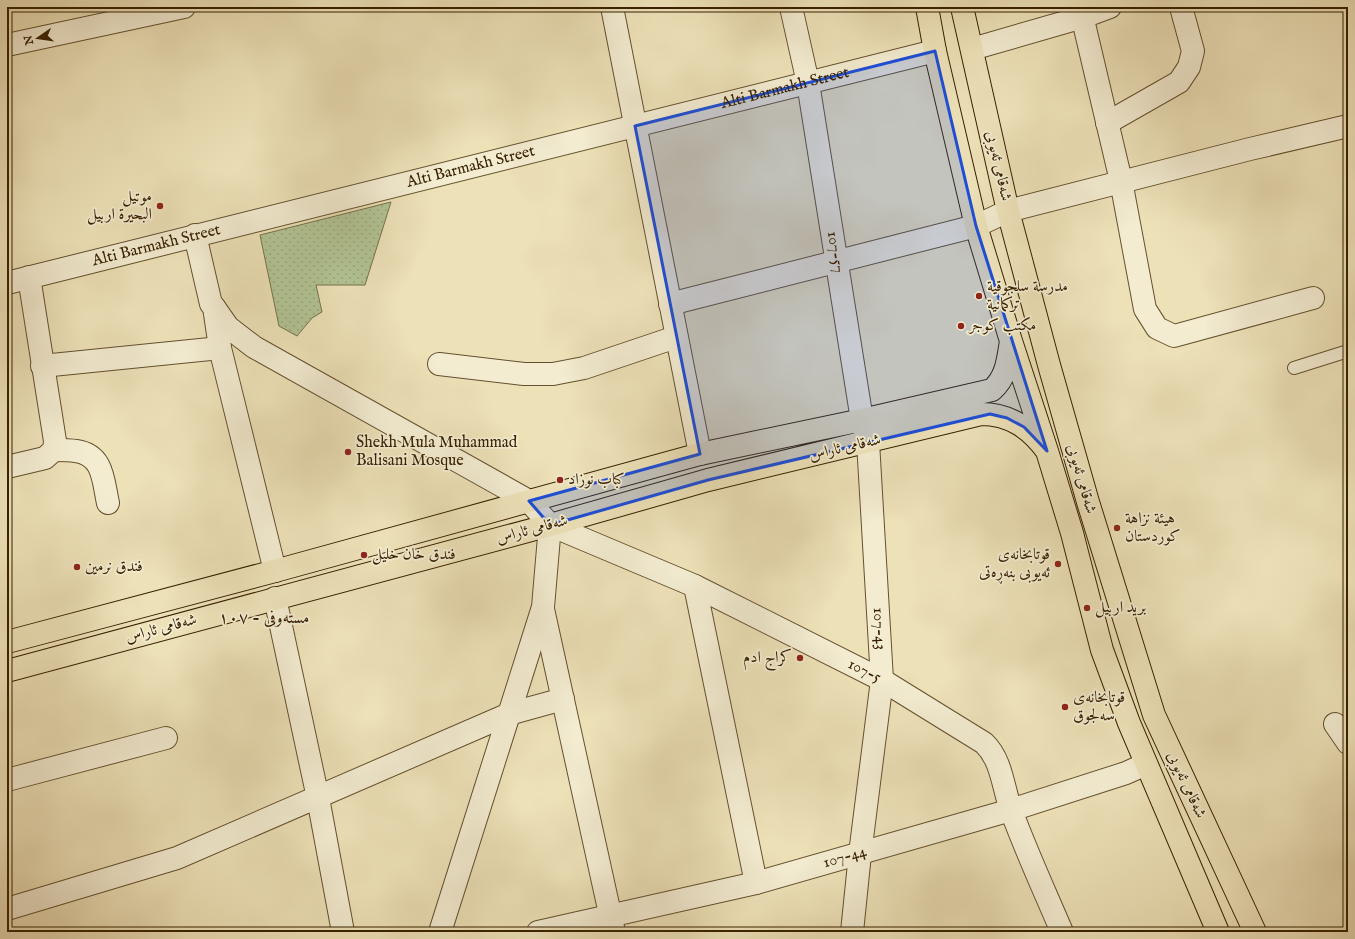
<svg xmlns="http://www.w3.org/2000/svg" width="1355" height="939" font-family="'IM FELL English',Amiri,serif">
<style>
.park{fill:url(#park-dots);stroke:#74724a}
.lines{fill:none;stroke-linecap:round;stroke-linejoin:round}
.lane-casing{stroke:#64502e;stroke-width:14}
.street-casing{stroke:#64502e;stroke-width:24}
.primary-casing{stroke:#372000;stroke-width:24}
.lane{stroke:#f3ecd1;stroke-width:12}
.street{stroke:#f3ecd1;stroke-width:22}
.primary{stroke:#ede1b8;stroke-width:22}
.marked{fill:#1d4ed8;fill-opacity:0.2;stroke:#1d4ed8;stroke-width:3;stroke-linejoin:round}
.poi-dot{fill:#8f2418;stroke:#f3ecd1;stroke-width:1.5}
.labels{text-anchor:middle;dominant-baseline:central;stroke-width:3.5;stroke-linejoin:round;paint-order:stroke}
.street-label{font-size:16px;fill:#372000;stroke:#f3ecd1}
.poi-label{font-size:16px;fill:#372000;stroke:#f3ecd1;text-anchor:start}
.neighbourhood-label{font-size:17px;fill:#372000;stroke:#f3ecd1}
</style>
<defs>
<pattern id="park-dots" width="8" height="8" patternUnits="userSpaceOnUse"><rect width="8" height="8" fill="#b2c494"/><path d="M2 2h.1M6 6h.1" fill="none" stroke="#9aa87e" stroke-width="1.8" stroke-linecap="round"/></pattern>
</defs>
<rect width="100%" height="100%" fill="#ede1b8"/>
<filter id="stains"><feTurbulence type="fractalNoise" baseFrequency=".005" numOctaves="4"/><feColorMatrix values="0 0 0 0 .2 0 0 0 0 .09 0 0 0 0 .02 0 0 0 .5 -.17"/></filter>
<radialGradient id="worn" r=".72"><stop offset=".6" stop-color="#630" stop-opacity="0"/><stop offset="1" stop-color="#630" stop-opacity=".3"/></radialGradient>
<path class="park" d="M 391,202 L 365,285 L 316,285 L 322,312 L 312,318 L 297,336 L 279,326 L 260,235 Z"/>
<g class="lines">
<defs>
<path id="lane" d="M 1294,368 L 1348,351"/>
<g id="street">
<path d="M 612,7 L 700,454"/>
<path id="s1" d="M 791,7 L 808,83 L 862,420 L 868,442 L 882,680 L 860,854 L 852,932"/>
<path d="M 1080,7 L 1121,181 L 1145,309 L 1157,328 L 1174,336 L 1313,298"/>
<path d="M 7,45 L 184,7"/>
<path d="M 972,49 L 1083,17 L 1110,7"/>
<path d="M 1107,123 L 1179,82 L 1189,67 L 1193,51 L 1181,7"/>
<path d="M 195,235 L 211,304 L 214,307 L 220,348 L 275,571"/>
<path id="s2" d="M 7,283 L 935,51"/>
<path d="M 670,304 L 976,226 L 1008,211 L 1250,149 L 1348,126"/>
<path id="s3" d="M 214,307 L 228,327 L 254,347 L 529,501 L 550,525 L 695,586 L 882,680 L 984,743 C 1002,760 1003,788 1011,810 C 1026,851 1045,892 1062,932"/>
<path d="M 439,364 L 524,374 L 553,374 L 584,368 L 676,337"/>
<path d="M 42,366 L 220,348"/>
<path d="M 54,450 C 61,450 69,450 76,451 C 104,455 103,481 108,503"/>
<path d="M 7,467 L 45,458 L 54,450 L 55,441 L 29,277"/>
<path d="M 695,586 L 756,883"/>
<path d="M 275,598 L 318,798 L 343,932"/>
<path d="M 543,609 L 614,932"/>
<path d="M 1335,724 L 1348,743"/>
<path d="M 7,780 L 166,738"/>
<path d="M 7,909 L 177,858 L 509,714 L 563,699"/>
<path d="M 440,932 L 543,607 L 550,525"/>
<path id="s4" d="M 538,932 L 756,883 L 1011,810 L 1126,773 L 1146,764"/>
</g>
<path id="primary" d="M 927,7 L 935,51 L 976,226 L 1011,341 L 1047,451 L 1072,533 L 1102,650 L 1129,723 L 1218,932
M 962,7 L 1008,211 L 1049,365 L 1088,502 L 1154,715 L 1255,932
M 7,642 L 275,571 L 700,454 L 862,420 L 992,390 C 1007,377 1008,359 1011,341
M 7,671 L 550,525 L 708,480 L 981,414 C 1010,414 1030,428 1047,451"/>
</defs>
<use href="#lane" class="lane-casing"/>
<use href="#street" class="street-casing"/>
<use href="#primary" class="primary-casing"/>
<use href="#lane" class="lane"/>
<use href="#street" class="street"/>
<use href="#primary" class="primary"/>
</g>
<path class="marked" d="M 935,51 L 976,226 L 1047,451 L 1024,427 L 1007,418 L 990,414 L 708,480 L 550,525 L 529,501 L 700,454 L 635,126 Z"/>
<g class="poi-dot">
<circle cx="160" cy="206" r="4"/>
<circle cx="979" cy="296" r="4"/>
<circle cx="961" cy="326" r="4"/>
<circle cx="348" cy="452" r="4"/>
<circle cx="560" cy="480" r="4"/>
<circle cx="1117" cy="528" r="4"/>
<circle cx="364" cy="555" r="4"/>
<circle cx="1058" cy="564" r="4"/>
<circle cx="77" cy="567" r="4"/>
<circle cx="1087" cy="608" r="4"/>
<circle cx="800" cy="658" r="4"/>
<circle cx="1065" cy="707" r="4"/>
</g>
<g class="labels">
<g class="street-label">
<text stroke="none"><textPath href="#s2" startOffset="802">Alti Barmakh Street</textPath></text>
<text transform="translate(998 166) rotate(77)">شەقامی ئەیوبی</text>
<text stroke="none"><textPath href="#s2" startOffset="478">Alti Barmakh Street</textPath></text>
<text stroke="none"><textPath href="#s2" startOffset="154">Alti Barmakh Street</textPath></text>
<text stroke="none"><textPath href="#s1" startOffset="249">107-57</textPath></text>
<text transform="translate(845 448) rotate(-13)">شەقامی ئاراس</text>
<text transform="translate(1081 479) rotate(74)">شەقامی ئەیوبی</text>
<text transform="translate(532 530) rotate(-15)">شەقامی ئاراس</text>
<text transform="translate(161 629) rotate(-15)">شەقامی ئاراس</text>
<text stroke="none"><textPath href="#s1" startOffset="629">107-43</textPath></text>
<text stroke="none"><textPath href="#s3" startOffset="751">107-5</textPath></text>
<text transform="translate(1186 785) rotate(65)">شەقامی ئەیوبی</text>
<text stroke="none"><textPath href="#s4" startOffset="316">107-44</textPath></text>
</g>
<g class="poi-label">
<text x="152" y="197" text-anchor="end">موتيل<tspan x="152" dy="18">البحيرة اربيل</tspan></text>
<text x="987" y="287">مدرسة سلجوقية<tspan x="987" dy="18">تركمانية</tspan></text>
<text x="969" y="326">مكتب كوجر</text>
<text x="356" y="443">Shekh Mula Muhammad<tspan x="356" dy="18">Balisani Mosque</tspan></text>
<text x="568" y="480">كباب نوزاد</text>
<text x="1125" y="519">هيئة نزاهة<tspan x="1125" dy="18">كوردستان</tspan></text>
<text x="372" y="555">فندق خان خليل</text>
<text x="1050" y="555" text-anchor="end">قوتابخانەی<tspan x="1050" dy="18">ئەیوبی بنەڕەتی</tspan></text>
<text x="85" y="567">فندق نرمين</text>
<text x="1095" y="608">بريد اربيل</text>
<text x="792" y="658" text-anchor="end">كراج ادم</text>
<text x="1073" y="698">قوتابخانەی<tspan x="1073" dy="18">سەلجوق</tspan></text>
</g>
<g class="neighbourhood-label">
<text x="264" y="618">مستەوفی - ١٠٧</text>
</g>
</g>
<rect width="1355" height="939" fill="none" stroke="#ede1b8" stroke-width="24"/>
<rect x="8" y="8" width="1339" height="923" fill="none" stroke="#372000" stroke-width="2"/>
<rect x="12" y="12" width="1331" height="915" fill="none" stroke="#372000"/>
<g transform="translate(38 38) rotate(257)" stroke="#f3ecd1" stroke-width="3" paint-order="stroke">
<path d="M0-3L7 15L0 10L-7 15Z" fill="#372000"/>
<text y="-6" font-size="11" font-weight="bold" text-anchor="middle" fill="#372000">N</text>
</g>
<rect width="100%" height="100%" filter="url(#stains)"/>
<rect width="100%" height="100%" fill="url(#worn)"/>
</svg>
